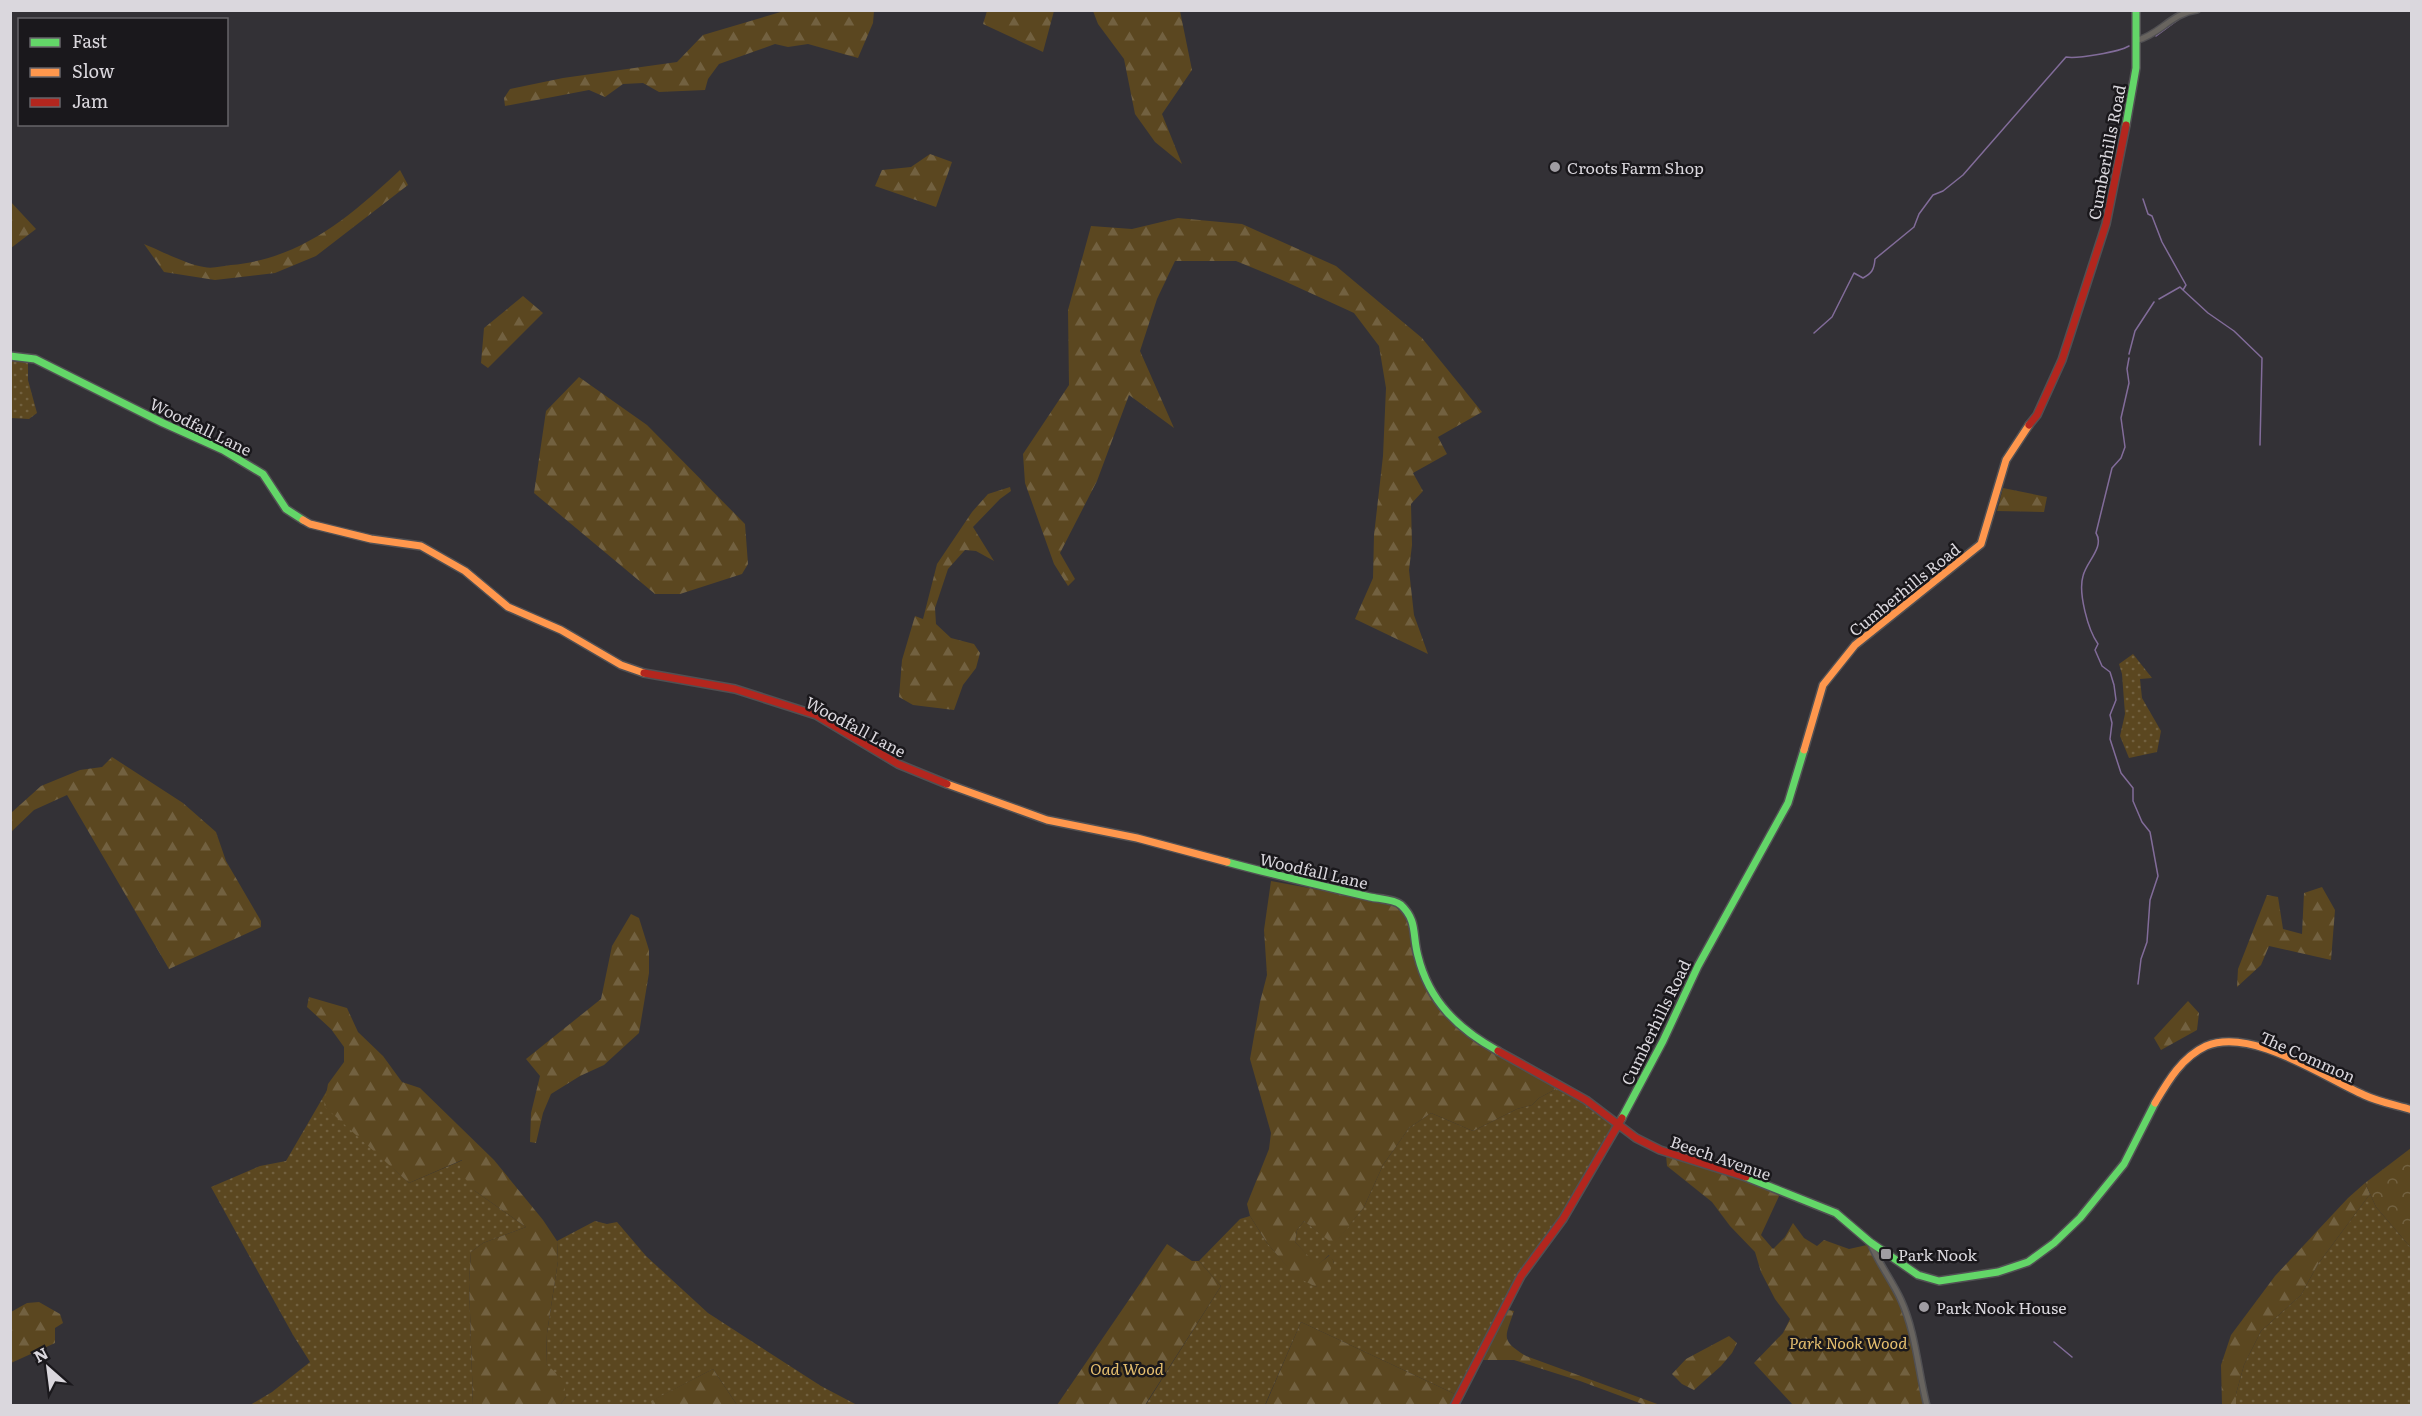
<svg xmlns="http://www.w3.org/2000/svg" width="2422" height="1416" font-family="Literata,serif">
<style>
.grass{fill:url(#grass-dots)}
.forest{fill:url(#forest-firs)}
.park{fill:url(#park-crowns)}
.lines{fill:none;stroke-linecap:round;stroke-linejoin:round}
.stream{stroke:#826c9a;stroke-width:1.5}
.street-casing{stroke:#515053;stroke-width:8}
.fast-casing{stroke:#515053;stroke-width:10}
.slow-casing{stroke:#515053;stroke-width:10}
.jam-casing{stroke:#515053;stroke-width:10}
.street{stroke:#68645f;stroke-width:5}
.fast{stroke:#63d668;stroke-width:7}
.slow{stroke:#ff974d;stroke-width:7}
.jam{stroke:#b3261e;stroke-width:7}
.poi-dot{fill:#a09da3;stroke:#1a181c;stroke-width:2}
.labels{text-anchor:middle;dominant-baseline:central;stroke-width:5;stroke-linejoin:round;paint-order:stroke}
.street-label{font-size:16px;fill:#dad7dd;stroke:#1a181c}
.poi-label{font-size:16px;fill:#dad7dd;stroke:#1a181c;text-anchor:start}
.park-label{font-size:16px;font-style:italic;fill:#e6bf6f;stroke:#1a181c}
</style>
<defs>
<pattern id="grass-dots" width="8" height="8" patternUnits="userSpaceOnUse" patternTransform="scale(1.5)"><rect width="8" height="8" fill="#5b4720"/><path d="M2 2h.1M6 6h.1" fill="none" stroke="#726140" stroke-width="1.8" stroke-linecap="round"/></pattern>
<pattern id="forest-firs" width="22" height="20" patternUnits="userSpaceOnUse" patternTransform="scale(1.5)"><rect width="22" height="20" fill="#5b4720"/><path d="M5 1l3.5 6h-7zM16 11l3.5 6h-7z" fill="#726140"/></pattern>
<pattern id="park-crowns" width="20" height="18" patternUnits="userSpaceOnUse" patternTransform="scale(1.5)"><rect width="20" height="18" fill="#5b4720"/><path d="M2 6a3 3 0 1 1 6 0M12 15a3 3 0 1 1 6 0" fill="none" stroke="#726140"/></pattern>
</defs>
<rect width="100%" height="100%" fill="#333136"/>
<path class="grass" d="M 10,361 L 28,362 L 28,380 L 37,413 L 29,419 L 11,418 Z
M 2133,654 L 2152,678 L 2140,679 L 2142,698 L 2161,731 L 2157,752 L 2129,758 L 2120,736 L 2125,714 L 2122,674 L 2119,664 Z
M 329,1087 L 395,1170 L 409,1183 L 463,1160 L 475,1191 L 526,1227 L 483,1243 L 471,1252 L 469,1282 L 473,1405 L 250,1405 L 272,1392 L 310,1362 L 293,1335 L 211,1187 L 260,1166 L 286,1161 Z
M 1558,1088 L 1579,1097 L 1613,1125 L 1613,1128 L 1569,1206 L 1537,1250 L 1457,1395 L 1301,1322 L 1265,1405 L 1145,1406 L 1221,1286 L 1199,1261 L 1240,1219 L 1250,1216 L 1267,1243 L 1295,1275 L 1316,1287 L 1334,1262 L 1329,1255 L 1317,1266 L 1295,1242 L 1297,1230 L 1304,1221 L 1334,1244 L 1364,1207 L 1383,1165 L 1409,1128 L 1431,1113 L 1473,1131 L 1517,1109 L 1532,1105 L 1539,1098 Z
M 2370,1194 L 2376,1207 L 2411,1248 L 2411,1405 L 2236,1406 L 2236,1394 L 2244,1365 L 2261,1331 L 2301,1295 L 2318,1264 Z
M 595,1221 L 607,1224 L 617,1222 L 646,1256 L 708,1313 L 821,1386 L 857,1405 L 737,1405 L 713,1369 L 652,1401 L 652,1405 L 560,1405 L 566,1397 L 546,1364 L 547,1333 L 558,1261 L 557,1241 Z"/>
<path class="forest" d="M 784,11 L 874,11 L 873,23 L 858,58 L 808,44 L 788,47 L 775,44 L 719,64 L 708,79 L 705,90 L 659,92 L 643,83 L 623,84 L 605,97 L 589,90 L 505,106 L 504,98 L 510,89 L 563,78 L 677,62 L 703,35 Z
M 987,11 L 1054,11 L 1043,52 L 983,24 Z
M 1093,11 L 1180,11 L 1192,70 L 1162,114 L 1182,164 L 1155,142 L 1135,114 L 1124,59 L 1098,24 Z
M 930,154 L 952,162 L 936,207 L 875,186 L 882,170 L 911,167 Z
M 400,170 L 408,185 L 316,256 L 275,273 L 215,280 L 164,272 L 144,244 C 159,250 188,265 204,267 C 212,269 223,266 231,265 C 301,259 351,216 400,170 Z
M 10,201 L 36,229 L 11,248 L 10,248 Z
M 1178,218 L 1242,224 L 1336,266 L 1422,338 L 1482,412 L 1438,437 L 1447,454 L 1413,473 L 1423,491 L 1411,504 L 1412,545 L 1409,570 L 1414,615 L 1428,654 L 1355,619 L 1373,578 L 1374,535 L 1383,456 L 1386,388 L 1379,346 L 1354,313 L 1282,280 L 1236,261 L 1175,261 L 1157,299 L 1140,351 L 1174,428 L 1129,395 L 1097,481 L 1060,553 L 1075,579 L 1068,586 L 1054,564 L 1025,483 L 1023,454 L 1069,385 L 1068,310 L 1091,226 L 1132,229 Z
M 523,296 L 543,313 L 488,368 L 481,363 L 484,328 Z
M 579,377 L 647,425 L 745,524 L 748,564 L 742,574 L 680,594 L 655,594 L 534,493 L 546,411 Z
M 1010,487 L 1011,491 L 1000,499 L 973,527 L 994,561 L 976,551 L 965,550 L 948,569 L 935,608 L 936,624 L 951,638 L 974,644 L 980,653 L 976,668 L 963,685 L 954,710 L 913,705 L 899,697 L 902,660 L 915,616 L 923,619 L 937,564 L 972,512 L 988,494 Z
M 2003,488 L 2047,497 L 2044,512 L 1997,511 Z
M 112,757 L 183,803 L 216,832 L 226,861 L 261,921 L 261,927 L 169,969 L 67,795 L 34,810 L 11,832 L 11,813 L 41,786 L 80,770 L 102,767 Z
M 1271,881 L 1391,903 L 1408,917 L 1418,971 L 1433,998 L 1452,1023 L 1558,1088 L 1539,1098 L 1532,1105 L 1517,1109 L 1473,1131 L 1431,1113 L 1409,1128 L 1383,1165 L 1364,1207 L 1334,1245 L 1304,1221 L 1297,1230 L 1295,1242 L 1317,1265 L 1330,1255 L 1334,1262 L 1326,1279 L 1316,1287 L 1295,1276 L 1267,1243 L 1250,1216 L 1247,1204 L 1269,1149 L 1271,1133 L 1250,1059 L 1260,1002 L 1267,975 L 1264,930 Z
M 2322,887 L 2335,910 L 2331,960 L 2269,946 L 2261,965 L 2237,987 L 2238,969 L 2267,895 L 2278,897 L 2283,929 L 2302,934 L 2304,893 Z
M 631,914 L 639,918 L 649,950 L 649,973 L 639,1033 L 604,1065 L 580,1076 L 551,1094 L 543,1113 L 536,1143 L 530,1142 L 531,1113 L 540,1076 L 526,1059 L 601,999 L 612,946 Z
M 309,997 L 347,1008 L 358,1032 L 383,1056 L 402,1082 L 420,1088 L 494,1160 L 543,1220 L 557,1241 L 558,1261 L 547,1333 L 546,1364 L 563,1379 L 566,1397 L 560,1405 L 473,1405 L 469,1282 L 471,1252 L 483,1243 L 526,1227 L 475,1191 L 459,1171 L 462,1160 L 409,1183 L 324,1106 L 328,1084 L 344,1062 L 344,1047 L 331,1029 L 307,1007 Z
M 2188,1001 L 2199,1013 L 2197,1030 L 2161,1050 L 2154,1038 Z
M 1666,1155 L 1732,1175 L 1780,1194 L 1761,1235 L 1773,1249 L 1785,1237 L 1793,1223 L 1804,1238 L 1817,1246 L 1824,1240 L 1849,1249 L 1867,1245 L 1899,1300 L 1909,1327 L 1924,1405 L 1793,1405 L 1754,1363 L 1783,1333 L 1790,1319 L 1775,1299 L 1761,1272 L 1755,1252 L 1730,1226 L 1712,1202 L 1667,1166 Z
M 2365,1183 L 2370,1194 L 2318,1264 L 2301,1295 L 2261,1331 L 2244,1365 L 2236,1394 L 2236,1405 L 2222,1405 L 2221,1365 L 2231,1335 L 2275,1276 L 2348,1198 Z
M 1167,1244 L 1192,1261 L 1199,1261 L 1221,1286 L 1145,1405 L 1057,1405 Z
M 39,1302 L 60,1314 L 63,1323 L 55,1328 L 55,1343 L 11,1363 L 11,1312 L 27,1303 Z
M 1508,1310 L 1514,1311 C 1505,1338 1500,1340 1526,1356 L 1660,1405 L 1645,1405 L 1580,1381 L 1514,1360 L 1480,1360 Z
M 1301,1322 L 1457,1395 L 1451,1405 L 1265,1406 Z
M 1729,1336 L 1737,1343 L 1732,1353 L 1721,1366 L 1694,1390 L 1682,1384 L 1672,1374 L 1686,1359 Z
M 713,1369 L 737,1405 L 652,1405 L 651,1401 Z"/>
<path class="park" d="M 2411,1148 L 2411,1248 L 2376,1207 L 2365,1183 Z"/>
<g class="lines">
<path class="stream" d="M 2156,36 L 2179,19
M 2143,199 L 2148,214 L 2152,216 L 2162,242 L 2186,285 L 2183,290 L 2208,313 L 2234,331 L 2262,358 L 2260,445
M 2159,299 L 2180,287 L 2183,290
M 1814,333 L 1832,317 L 1854,273 L 1863,278 C 1872,273 1874,270 1875,259 L 1914,227 L 1919,214 L 1933,195 L 1943,191 L 1963,175 L 2066,57 C 2077,59 2119,52 2129,46
M 2129,354 L 2135,331 L 2154,302
M 2129,358 L 2127,369 L 2129,383 L 2121,418 L 2125,447 L 2121,458 L 2112,468 L 2096,533 C 2105,547 2086,562 2083,576 C 2078,593 2088,630 2098,644 L 2095,650 L 2102,666 L 2110,672 L 2114,685 L 2116,700 L 2110,715 L 2112,723 L 2110,739 L 2121,773 L 2133,788 L 2133,801 L 2142,822 L 2150,832 L 2158,876 L 2150,900 L 2147,942 L 2141,959 L 2138,984
M 2054,1342 L 2072,1357"/>
<defs>
<path id="street" d="M 2138,40 C 2160,34 2172,13 2197,10
M 1870,1242 C 1878,1263 1892,1280 1901,1300 C 1916,1333 1918,1371 1927,1406"/>
<path id="fast" d="M 2126,125 L 2136,68 L 2136,10
M 10,356 L 35,359 L 163,423 L 223,450 L 263,474 L 286,509 L 303,520
M 1227,862 C 1275,875 1322,886 1370,897 C 1379,899 1394,899 1401,905 C 1418,921 1412,935 1418,956 C 1429,1001 1458,1029 1498,1051
M 1622,1118 L 1663,1041 L 1698,966 L 1788,803 L 1804,750
M 1746,1177 L 1836,1213 L 1870,1242 L 1918,1275 L 1939,1281 L 1998,1272 L 2028,1262 L 2054,1243 L 2080,1218 L 2124,1164 L 2155,1103"/>
<path id="slow" d="M 303,520 L 310,524 L 371,539 L 421,546 L 465,571 L 508,607 L 561,630 L 621,665 L 644,673
M 1804,750 L 1823,685 L 1855,645 L 1981,544 L 2006,460 L 2029,425
M 947,784 L 1047,820 L 1137,838 L 1227,862
M 2155,1103 C 2168,1081 2182,1057 2206,1046 C 2252,1027 2323,1077 2364,1095 C 2379,1102 2396,1105 2412,1110"/>
<path id="jam" d="M 2029,425 L 2037,415 L 2062,360 L 2106,224 L 2126,125
M 644,673 L 735,689 L 816,715 L 898,764 L 947,784
M 1498,1051 L 1586,1100 L 1636,1138 L 1660,1150 L 1746,1177
M 1454,1406 L 1521,1276 L 1563,1219 L 1622,1118"/>
</defs>
<use href="#street" class="street-casing"/>
<use href="#fast" class="fast-casing"/>
<use href="#slow" class="slow-casing"/>
<use href="#jam" class="jam-casing"/>
<use href="#street" class="street"/>
<use href="#fast" class="fast"/>
<use href="#slow" class="slow"/>
<use href="#jam" class="jam"/>
</g>
<g class="poi-dot">
<circle cx="1555" cy="167" r="6"/>
<rect x="1880" y="1248" width="12" height="12" rx="3"/>
<circle cx="1924" cy="1307" r="6"/>
</g>
<g class="labels">
<g class="street-label">
<text transform="translate(2106 152) rotate(-79)">Cumberhills Road</text>
<text transform="translate(201 426) rotate(26)">Woodfall Lane</text>
<text transform="translate(1904 589) rotate(-39)">Cumberhills Road</text>
<text transform="translate(856 726) rotate(28)">Woodfall Lane</text>
<text transform="translate(1314 870) rotate(13)">Woodfall Lane</text>
<text transform="translate(1655 1022) rotate(-64)">Cumberhills Road</text>
<text transform="translate(2308 1056) rotate(24)">The Common</text>
<text transform="translate(1721 1157) rotate(19)">Beech Avenue</text>
</g>
<g class="poi-label">
<text x="1567" y="167">Croots Farm Shop</text>
<text x="1898" y="1254">Park Nook</text>
<text x="1936" y="1307">Park Nook House</text>
</g>
<g class="park-label">
<text x="1848" y="1342">Park Nook Wood</text>
<text x="1127" y="1368">Oad Wood</text>
</g>
</g>
<rect width="2422" height="1416" fill="none" stroke="#dad7dd" stroke-width="24"/>
<rect x="18" y="18" width="210" height="108" fill="#1a181c" stroke="#676469" stroke-width="1.5"/>
<rect x="30" y="38" width="30" height="9" fill="#63d668" stroke="#676469" stroke-width="1.5"/>
<text x="72" y="48" font-size="18" fill="#dad7dd">Fast</text>
<rect x="30" y="68" width="30" height="9" fill="#ff974d" stroke="#676469" stroke-width="1.5"/>
<text x="72" y="78" font-size="18" fill="#dad7dd">Slow</text>
<rect x="30" y="98" width="30" height="9" fill="#b3261e" stroke="#676469" stroke-width="1.5"/>
<text x="72" y="108" font-size="18" fill="#dad7dd">Jam</text>
<g transform="translate(48 1368) rotate(332)" stroke="#1a181c" stroke-width="4.5" paint-order="stroke">
<path d="M0-4.5L10 22L0 15L-10 22Z" fill="#dad7dd"/>
<text y="-9" font-size="16" font-weight="bold" text-anchor="middle" fill="#dad7dd">N</text>
</g>
</svg>
